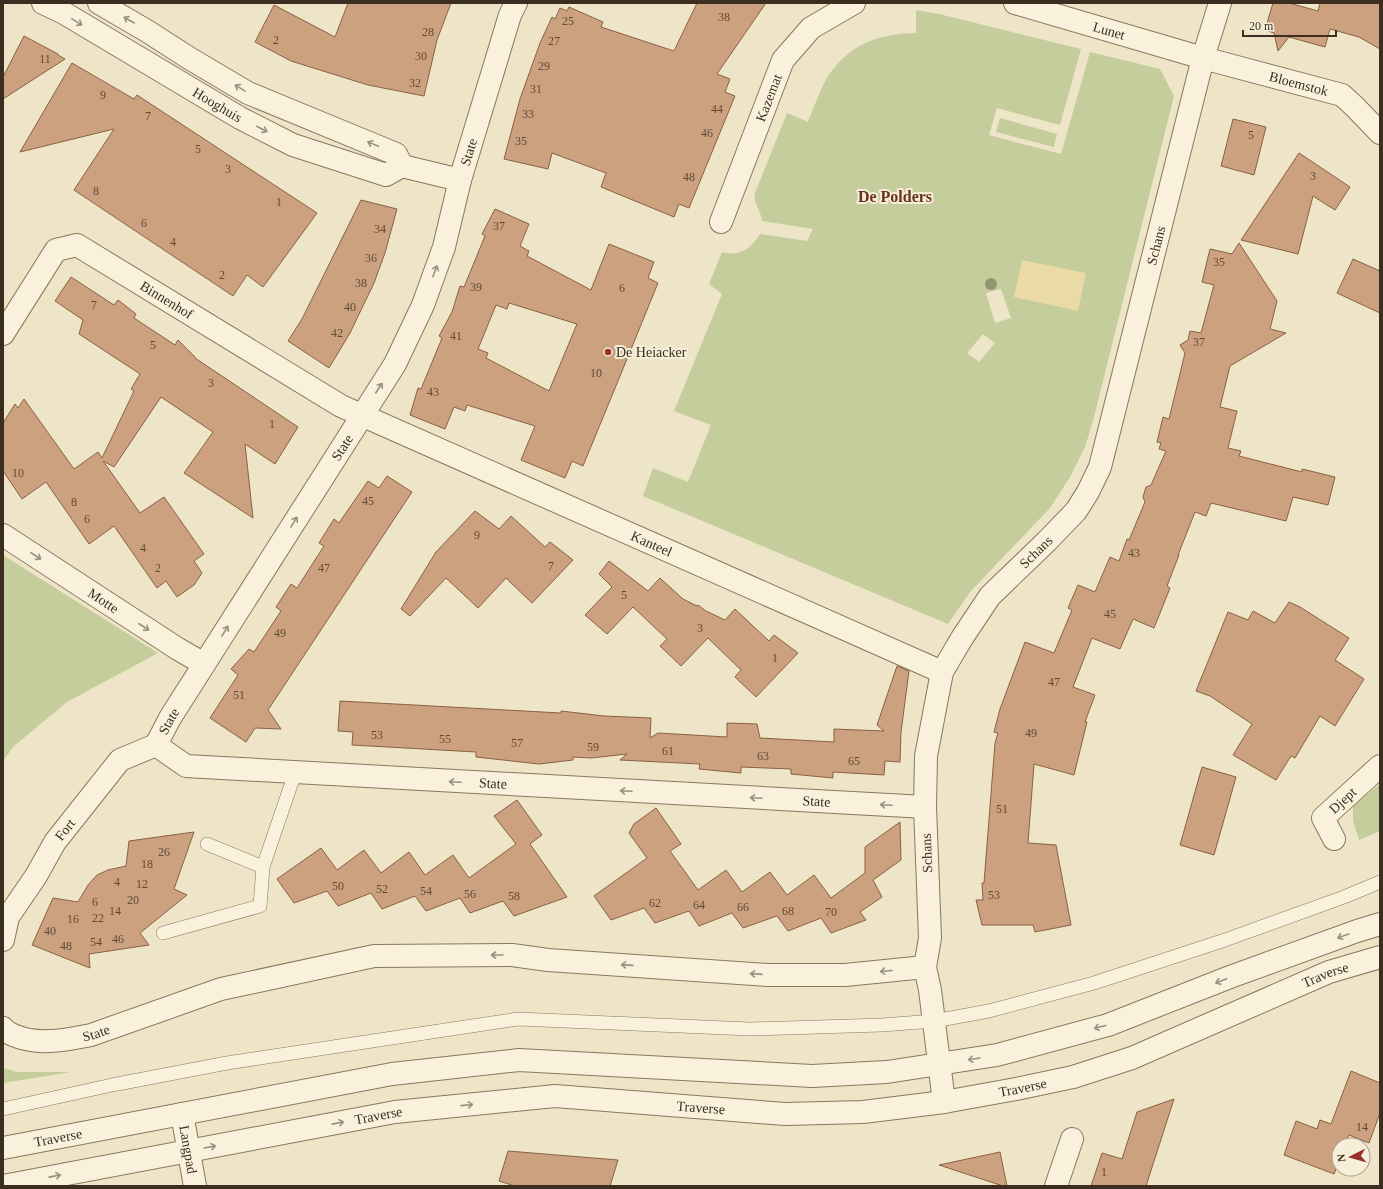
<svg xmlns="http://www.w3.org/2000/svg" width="1383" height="1189" font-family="Georgia,serif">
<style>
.green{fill:#c5cd9c;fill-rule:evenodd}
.sand{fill:#e9daa6}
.building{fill:#cca17f;stroke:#896143;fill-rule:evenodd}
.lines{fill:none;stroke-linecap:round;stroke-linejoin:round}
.service-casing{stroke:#8a775d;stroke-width:14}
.minor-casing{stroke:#8a775d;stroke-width:24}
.tertiary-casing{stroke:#8a775d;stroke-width:24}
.service{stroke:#f9f1dc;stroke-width:13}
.minor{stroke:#f9f1dc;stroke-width:22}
.tertiary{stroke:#f9f1dc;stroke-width:22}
.tree{fill:#94966f}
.oneway{stroke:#9a907e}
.poi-dot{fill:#99302e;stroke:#f6eed8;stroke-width:1.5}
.labels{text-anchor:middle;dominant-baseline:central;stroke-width:4;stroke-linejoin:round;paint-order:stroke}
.number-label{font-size:12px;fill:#5f4b38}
.street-label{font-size:14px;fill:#3b2e20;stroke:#f6eed8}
.poi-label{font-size:14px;fill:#3b2e20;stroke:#f6eed8;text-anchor:start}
.quarter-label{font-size:16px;font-weight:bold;fill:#673120;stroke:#f6eed8}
</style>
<rect width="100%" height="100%" fill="#eee4c8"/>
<path class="green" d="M 916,10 L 939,14 L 1081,49 L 1060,125 L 997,108 L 989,135 L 1061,154 L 1090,52 L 1160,69 L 1174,96 L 1093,421 L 1085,447 L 1070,477 L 1050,508 L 970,592 L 948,624 L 643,496 L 653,468 L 688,482 L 711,425 L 674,411 L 722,294 L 709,284 L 722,252 C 739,257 752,248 760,234 L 807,241 L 813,229 L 762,221 C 761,211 753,203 755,193 L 787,113 L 808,122 C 814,107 820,90 828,76 C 850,44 878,34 916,33 ZM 1001,289 L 1011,318 L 995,323 L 986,293 ZM 983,334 L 995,343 L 979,362 L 967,353 Z
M 1000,118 L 1057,134 L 1054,147 L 996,132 Z
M 3,555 L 158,653 L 67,702 L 14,746 L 3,761 Z
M 1380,784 L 1380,831 L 1359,840 L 1353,821 L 1353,806 Z
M 3,1068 L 17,1072 L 71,1072 L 3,1083 Z"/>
<path class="sand" d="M 1022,260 L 1086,273 L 1078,311 L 1014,297 Z"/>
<path class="building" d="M 348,3 L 451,3 L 437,40 L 424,96 L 368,85 L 291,61 L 255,42 L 274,5 L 335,37 Z
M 697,3 L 766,3 L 717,74 L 730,79 L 725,92 L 735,96 L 689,208 L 679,204 L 674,217 L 601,187 L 606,173 L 552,153 L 548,169 L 504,159 L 520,99 L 540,43 L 552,17 L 555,19 L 560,8 L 567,11 L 569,7 L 603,22 L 601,27 L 674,51 Z
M 1273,3 L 1289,3 L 1318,11 L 1320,3 L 1380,3 L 1380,49 L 1359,37 L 1330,29 L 1325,47 L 1289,37 L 1278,51 L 1274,33 L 1265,30 Z
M 24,36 L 58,54 L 58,55 L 65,59 L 3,99 L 3,77 Z
M 72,63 L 134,99 L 137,95 L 317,213 L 263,287 L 247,275 L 233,296 L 74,190 L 114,129 L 20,152 Z
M 1233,119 L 1266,127 L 1254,175 L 1221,166 Z
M 1299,153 L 1350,187 L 1335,210 L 1313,196 L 1298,254 L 1241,240 Z
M 361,200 L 397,209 L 385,253 L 374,283 L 350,333 L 329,368 L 288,341 L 302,319 Z
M 495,209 L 529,224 L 520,246 L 529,251 L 527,256 L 591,290 L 609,244 L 654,262 L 648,278 L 658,283 L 627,359 L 583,466 L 572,461 L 565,478 L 521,460 L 535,426 L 467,405 L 465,411 L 454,407 L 445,429 L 410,415 L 418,388 L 421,389 L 442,338 L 439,336 L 452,312 L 460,286 L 464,287 L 485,236 L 482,234 ZM 509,303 L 577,324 L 549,391 L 486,358 L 488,353 L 478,349 L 496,305 L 507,309 Z
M 1239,243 L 1277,301 L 1270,329 L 1286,333 L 1230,366 L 1220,407 L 1237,411 L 1228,448 L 1241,451 L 1239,456 L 1302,472 L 1302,469 L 1335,477 L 1328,505 L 1293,497 L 1286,521 L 1211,503 L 1206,516 L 1195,512 L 1178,555 L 1179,555 L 1167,586 L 1170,588 L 1154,628 L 1133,619 L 1120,649 L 1092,638 L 1073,687 L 1095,695 L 1085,722 L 1087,722 L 1074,775 L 1034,764 L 1028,843 L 1056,845 L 1071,925 L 1035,932 L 1033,925 L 982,925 L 976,900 L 983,900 L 982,883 L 984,883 L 995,743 L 998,733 L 994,732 L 1000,709 L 1025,642 L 1054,653 L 1072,610 L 1068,608 L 1078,585 L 1095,592 L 1110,557 L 1119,561 L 1127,539 L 1129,540 L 1145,502 L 1143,497 L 1146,487 L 1151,485 L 1166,451 L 1159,449 L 1161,443 L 1157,442 L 1163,417 L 1169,419 L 1185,353 L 1180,345 L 1188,340 L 1190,331 L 1201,333 L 1214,285 L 1202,282 L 1210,249 L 1232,254 Z
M 1353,259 L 1380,271 L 1380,313 L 1337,293 Z
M 71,277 L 114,305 L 118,300 L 136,314 L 134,318 L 175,345 L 178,340 L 195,357 L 195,358 L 298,427 L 275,464 L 245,444 L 253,518 L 184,473 L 213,432 L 161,397 L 114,467 L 103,461 L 140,513 L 164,497 L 204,554 L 194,561 L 202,573 L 194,585 L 177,597 L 166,581 L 157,588 L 114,526 L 89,544 L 46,482 L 22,499 L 3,471 L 3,423 L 15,404 L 18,408 L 24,399 L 74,469 L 98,452 L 102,458 L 134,391 L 131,389 L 140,374 L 79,334 L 83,320 L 55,301 Z
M 387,476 L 412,492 L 268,710 L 281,729 L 255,728 L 246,742 L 210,718 L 238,675 L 231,669 L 249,649 L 254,652 L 281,611 L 276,607 L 291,584 L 297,588 L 324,546 L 319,543 L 334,519 L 339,523 L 368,481 L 379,488 Z
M 475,511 L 499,529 L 511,516 L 545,547 L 550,542 L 573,560 L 532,603 L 506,578 L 478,608 L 446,578 L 410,616 L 401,609 L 436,552 Z
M 609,561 L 648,591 L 660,578 L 683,599 L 697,606 L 698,605 L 706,611 L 725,620 L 735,609 L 769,641 L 774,635 L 798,653 L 756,697 L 735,677 L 741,670 L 708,638 L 681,666 L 660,646 L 667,639 L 633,607 L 607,634 L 585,615 L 612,587 L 599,574 Z
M 1289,602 L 1300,607 L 1349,638 L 1335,660 L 1364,679 L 1335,726 L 1320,716 L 1295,758 L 1291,756 L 1276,780 L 1233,755 L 1252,724 L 1210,696 L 1196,691 L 1228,612 L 1248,620 L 1253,611 L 1275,623 Z
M 897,666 L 909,671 L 901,732 L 900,762 L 885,761 L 884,775 L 833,772 L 833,778 L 791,774 L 791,769 L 741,767 L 741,773 L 699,769 L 700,764 L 620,760 L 627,754 L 591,758 L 573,757 L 573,760 L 539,764 L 476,757 L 476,752 L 352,745 L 353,732 L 338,731 L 340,701 L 561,713 L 561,711 L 604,716 L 651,718 L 650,738 L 658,733 L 727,737 L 727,723 L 757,724 L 760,738 L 834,742 L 834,729 L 884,731 L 877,725 Z
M 1202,767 L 1236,777 L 1214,855 L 1180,845 Z
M 517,800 L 542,835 L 530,844 L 567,897 L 514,916 L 503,901 L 470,913 L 460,898 L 426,911 L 415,896 L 382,909 L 371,893 L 338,906 L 327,891 L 294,903 L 277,879 L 321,848 L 337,870 L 364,850 L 381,873 L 409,852 L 425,875 L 453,855 L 469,878 L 516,844 L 494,816 Z
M 656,808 L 681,844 L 670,851 L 698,890 L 726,870 L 742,892 L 770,872 L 787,895 L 814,875 L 831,898 L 865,873 L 865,847 L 900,822 L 901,860 L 873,880 L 882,897 L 860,912 L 866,920 L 831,933 L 821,918 L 788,931 L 777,916 L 743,928 L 732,913 L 699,926 L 689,911 L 655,923 L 644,908 L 611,920 L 594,896 L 647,858 L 629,833 L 634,824 Z
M 194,832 L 174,889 L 187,895 L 140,933 L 149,945 L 89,954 L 90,968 L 32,945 L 53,898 L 78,902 L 88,885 L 97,875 L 108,870 L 126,866 L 129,841 Z
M 1351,1071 L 1380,1083 L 1380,1113 L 1369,1143 L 1349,1135 L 1345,1145 L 1339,1145 L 1339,1162 L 1334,1174 L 1284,1155 L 1296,1121 L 1317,1129 L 1320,1120 L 1331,1124 Z
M 1174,1099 L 1146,1186 L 1091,1186 L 1102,1153 L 1122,1159 L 1137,1112 Z
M 508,1151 L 618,1160 L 610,1186 L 515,1186 L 499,1181 Z
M 1000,1152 L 1007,1186 L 1003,1186 L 939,1165 Z"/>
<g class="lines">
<defs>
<path id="service" d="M 207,844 L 263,867
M 163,933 L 260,906 L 263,867 L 295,773
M 3,1109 L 112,1085 L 227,1063 L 518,1019 L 750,1029 L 882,1025 L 934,1021 L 989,1011 L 1094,983 L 1225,940 L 1344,897 L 1380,882"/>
<g id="minor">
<path id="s1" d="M 43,3 L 64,13 L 240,118 L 293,145 L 386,175 L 402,166 L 460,180"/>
<path d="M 99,3 L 147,31 L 189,58 L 248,93 L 396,154 L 402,166"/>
<path id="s2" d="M 1015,3 L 1203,58 L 1342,95 L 1355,107 L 1380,133"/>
<path id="s3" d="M 721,222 L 783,60 L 811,28 L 854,3"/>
<path id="s4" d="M 3,334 L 56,250 L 77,245 L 341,406 L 942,672"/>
<path id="s5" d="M 3,535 L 178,649 L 204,664"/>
<path id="s6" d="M 156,745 L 170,718 L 395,364 L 423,305 L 444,247 L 460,180 L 510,15 L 516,3"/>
<path id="s7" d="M 156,745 L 186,766 L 925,807"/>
<path id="s8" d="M 1334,839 L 1323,818 L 1380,766"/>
<path id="s9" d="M 3,940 L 8,917 L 36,876 L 55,842 L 120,760 L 156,745"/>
<path id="s10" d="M 3,1028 C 6,1032 9,1033 13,1035 C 38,1046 65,1040 91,1035 L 221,989 L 374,956 L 512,955 L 548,960 L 768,975 L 845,975 L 925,967"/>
<path id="s11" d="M 944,1102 L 930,990 L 925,967 L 930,938 L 925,807 L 926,756 L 942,672 L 962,638 L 990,596 L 1047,541 L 1076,511 L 1088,492 L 1100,467 L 1203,58 L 1220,3"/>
<path id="s12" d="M 182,1114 L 195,1186"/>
<path d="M 1056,1186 L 1072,1139"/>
</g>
<g id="tertiary">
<path id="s13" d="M 3,1148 L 392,1074 L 519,1060 L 812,1076 L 887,1072 L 997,1055 L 1108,1025 L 1230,977 L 1357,931 L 1380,924"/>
<path id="s14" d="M 3,1186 L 395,1112 L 555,1096 L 785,1114 L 863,1112 L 944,1102 L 1016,1089 L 1073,1077 L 1132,1058 L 1329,972 L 1380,957"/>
</g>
</defs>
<use href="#service" class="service-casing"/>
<use href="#minor" class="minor-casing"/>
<use href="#tertiary" class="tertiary-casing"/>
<use href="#service" class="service"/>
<use href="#minor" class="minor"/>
<use href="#tertiary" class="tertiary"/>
</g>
<circle class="tree" cx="991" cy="284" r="6"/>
<defs><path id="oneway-shaft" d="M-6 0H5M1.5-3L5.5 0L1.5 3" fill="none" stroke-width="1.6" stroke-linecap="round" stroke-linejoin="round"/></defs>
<g class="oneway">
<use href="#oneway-shaft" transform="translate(129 20) rotate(-150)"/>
<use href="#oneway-shaft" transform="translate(77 22) rotate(31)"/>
<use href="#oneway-shaft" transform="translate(240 88) rotate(-149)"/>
<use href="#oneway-shaft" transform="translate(262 129) rotate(27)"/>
<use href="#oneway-shaft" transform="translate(373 144) rotate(-158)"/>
<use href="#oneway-shaft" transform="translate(435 271) rotate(-70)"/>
<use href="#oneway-shaft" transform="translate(379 388) rotate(-57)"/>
<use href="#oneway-shaft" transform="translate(294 522) rotate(-58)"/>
<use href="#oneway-shaft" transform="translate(36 556) rotate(33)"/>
<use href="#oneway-shaft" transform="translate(144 627) rotate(33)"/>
<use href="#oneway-shaft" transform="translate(225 631) rotate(-58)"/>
<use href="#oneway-shaft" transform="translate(455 782) rotate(-177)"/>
<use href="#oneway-shaft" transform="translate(626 791) rotate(-177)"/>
<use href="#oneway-shaft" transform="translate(756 798) rotate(-177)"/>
<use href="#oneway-shaft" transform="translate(886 805) rotate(-177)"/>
<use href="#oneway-shaft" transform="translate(1343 936) rotate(160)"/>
<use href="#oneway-shaft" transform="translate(497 955) rotate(180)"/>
<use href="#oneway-shaft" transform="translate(627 965) rotate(-176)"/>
<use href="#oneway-shaft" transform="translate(886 971) rotate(175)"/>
<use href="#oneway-shaft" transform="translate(756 974) rotate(-176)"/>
<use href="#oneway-shaft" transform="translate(1221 981) rotate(159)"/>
<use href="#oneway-shaft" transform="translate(1100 1027) rotate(165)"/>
<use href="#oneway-shaft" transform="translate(974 1059) rotate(171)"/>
<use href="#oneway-shaft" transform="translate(467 1105) rotate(-6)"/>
<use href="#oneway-shaft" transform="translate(338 1123) rotate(-11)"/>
<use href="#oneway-shaft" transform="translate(210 1147) rotate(-10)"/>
<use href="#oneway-shaft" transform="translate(55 1176) rotate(-11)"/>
</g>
<circle class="poi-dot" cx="608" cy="352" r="4"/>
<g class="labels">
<g class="number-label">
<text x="724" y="17">38</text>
<text x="568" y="21">25</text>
<text x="428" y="32">28</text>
<text x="276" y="40">2</text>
<text x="554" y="41">27</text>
<text x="421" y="56">30</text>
<text x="45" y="59">11</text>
<text x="544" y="66">29</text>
<text x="415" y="83">32</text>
<text x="536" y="89">31</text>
<text x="103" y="95">9</text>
<text x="717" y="109">44</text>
<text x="528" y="114">33</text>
<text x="148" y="116">7</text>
<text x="707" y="133">46</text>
<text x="1251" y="135">5</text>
<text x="521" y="141">35</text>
<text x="198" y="149">5</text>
<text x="228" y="169">3</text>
<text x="1313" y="176">3</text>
<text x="689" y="177">48</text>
<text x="96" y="191">8</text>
<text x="279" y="202">1</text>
<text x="144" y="223">6</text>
<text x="499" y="226">37</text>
<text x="380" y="229">34</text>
<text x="173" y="242">4</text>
<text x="371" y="258">36</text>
<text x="1219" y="262">35</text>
<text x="222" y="275">2</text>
<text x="361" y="283">38</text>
<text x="476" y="287">39</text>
<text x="622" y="288">6</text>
<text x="94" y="305">7</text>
<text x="350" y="307">40</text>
<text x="337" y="333">42</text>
<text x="456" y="336">41</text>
<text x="1199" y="342">37</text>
<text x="153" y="345">5</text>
<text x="596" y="373">10</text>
<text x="211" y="383">3</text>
<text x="433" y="392">43</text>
<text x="272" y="424">1</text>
<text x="18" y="473">10</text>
<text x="368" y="501">45</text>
<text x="74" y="502">8</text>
<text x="87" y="519">6</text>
<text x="477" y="535">9</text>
<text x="143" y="548">4</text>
<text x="1134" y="553">43</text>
<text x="551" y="566">7</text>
<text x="158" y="568">2</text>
<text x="324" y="568">47</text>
<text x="624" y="595">5</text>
<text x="1110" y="614">45</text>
<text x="700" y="628">3</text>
<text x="280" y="633">49</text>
<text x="775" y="658">1</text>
<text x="1054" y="682">47</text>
<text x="239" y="695">51</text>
<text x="1031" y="733">49</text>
<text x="377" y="735">53</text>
<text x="445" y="739">55</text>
<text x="517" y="743">57</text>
<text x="593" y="747">59</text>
<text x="668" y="751">61</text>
<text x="763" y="756">63</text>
<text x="854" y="761">65</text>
<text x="1002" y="809">51</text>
<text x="164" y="852">26</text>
<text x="147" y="864">18</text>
<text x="117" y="882">4</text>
<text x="142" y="884">12</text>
<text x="338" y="886">50</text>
<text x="382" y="889">52</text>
<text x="426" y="891">54</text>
<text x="470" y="894">56</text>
<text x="994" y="895">53</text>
<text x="514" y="896">58</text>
<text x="133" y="900">20</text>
<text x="95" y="902">6</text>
<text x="655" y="903">62</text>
<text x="699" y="905">64</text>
<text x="743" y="907">66</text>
<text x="115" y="911">14</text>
<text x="788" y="911">68</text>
<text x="831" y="912">70</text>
<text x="98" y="918">22</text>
<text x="73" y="919">16</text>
<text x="50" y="931">40</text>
<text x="118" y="939">46</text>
<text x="96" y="942">54</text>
<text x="66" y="946">48</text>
<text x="1362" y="1127">14</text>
<text x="1104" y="1172">1</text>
</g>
<g class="street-label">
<text stroke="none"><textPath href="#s2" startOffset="98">Lunet</textPath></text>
<text stroke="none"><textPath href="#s2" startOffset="295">Bloemstok</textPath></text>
<text stroke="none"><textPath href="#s3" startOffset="133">Kazemat</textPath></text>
<text stroke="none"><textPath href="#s1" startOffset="202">Hooghuis</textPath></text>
<text stroke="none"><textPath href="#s6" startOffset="675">State</textPath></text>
<text stroke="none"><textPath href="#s11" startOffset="923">Schans</textPath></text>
<text stroke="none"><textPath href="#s4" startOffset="226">Binnenhof</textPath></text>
<text stroke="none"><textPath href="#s6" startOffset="351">State</textPath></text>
<text stroke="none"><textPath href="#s4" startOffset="770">Kanteel</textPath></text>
<text stroke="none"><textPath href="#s11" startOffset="587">Schans</textPath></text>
<text stroke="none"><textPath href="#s5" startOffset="120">Motte</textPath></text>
<text stroke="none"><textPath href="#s6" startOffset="27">State</textPath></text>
<text stroke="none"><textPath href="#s7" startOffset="344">State</textPath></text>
<text stroke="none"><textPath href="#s8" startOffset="50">Djept</textPath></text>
<text stroke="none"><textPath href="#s7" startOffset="668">State</textPath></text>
<text stroke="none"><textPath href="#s9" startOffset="128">Fort</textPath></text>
<text transform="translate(927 853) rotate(-92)">Schans</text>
<text stroke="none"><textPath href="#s14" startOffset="1354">Traverse</textPath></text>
<text stroke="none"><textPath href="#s10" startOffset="97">State</textPath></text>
<text stroke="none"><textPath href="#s14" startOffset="1030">Traverse</textPath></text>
<text stroke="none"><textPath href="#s14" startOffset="706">Traverse</textPath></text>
<text stroke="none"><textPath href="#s14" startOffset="382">Traverse</textPath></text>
<text stroke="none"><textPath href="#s13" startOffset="56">Traverse</textPath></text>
<text stroke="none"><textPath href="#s12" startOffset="36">Langpad</textPath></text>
</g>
<g class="poi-label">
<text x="616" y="352">De Heiacker</text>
</g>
<g class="quarter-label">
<text x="895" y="196">De Polders</text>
</g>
</g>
<rect width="1383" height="1189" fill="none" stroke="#3b2e20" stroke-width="8"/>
<g transform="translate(1351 1157) rotate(264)"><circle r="19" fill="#f6eed8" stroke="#aba18e"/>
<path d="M0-3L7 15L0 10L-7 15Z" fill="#99302e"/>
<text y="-6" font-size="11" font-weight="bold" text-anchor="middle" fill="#3b2e20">N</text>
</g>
<path d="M1243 30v6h93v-6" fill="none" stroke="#3b2e20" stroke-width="2"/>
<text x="1249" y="30" font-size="12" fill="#3b2e20" stroke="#f6eed8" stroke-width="3" paint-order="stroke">20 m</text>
</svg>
